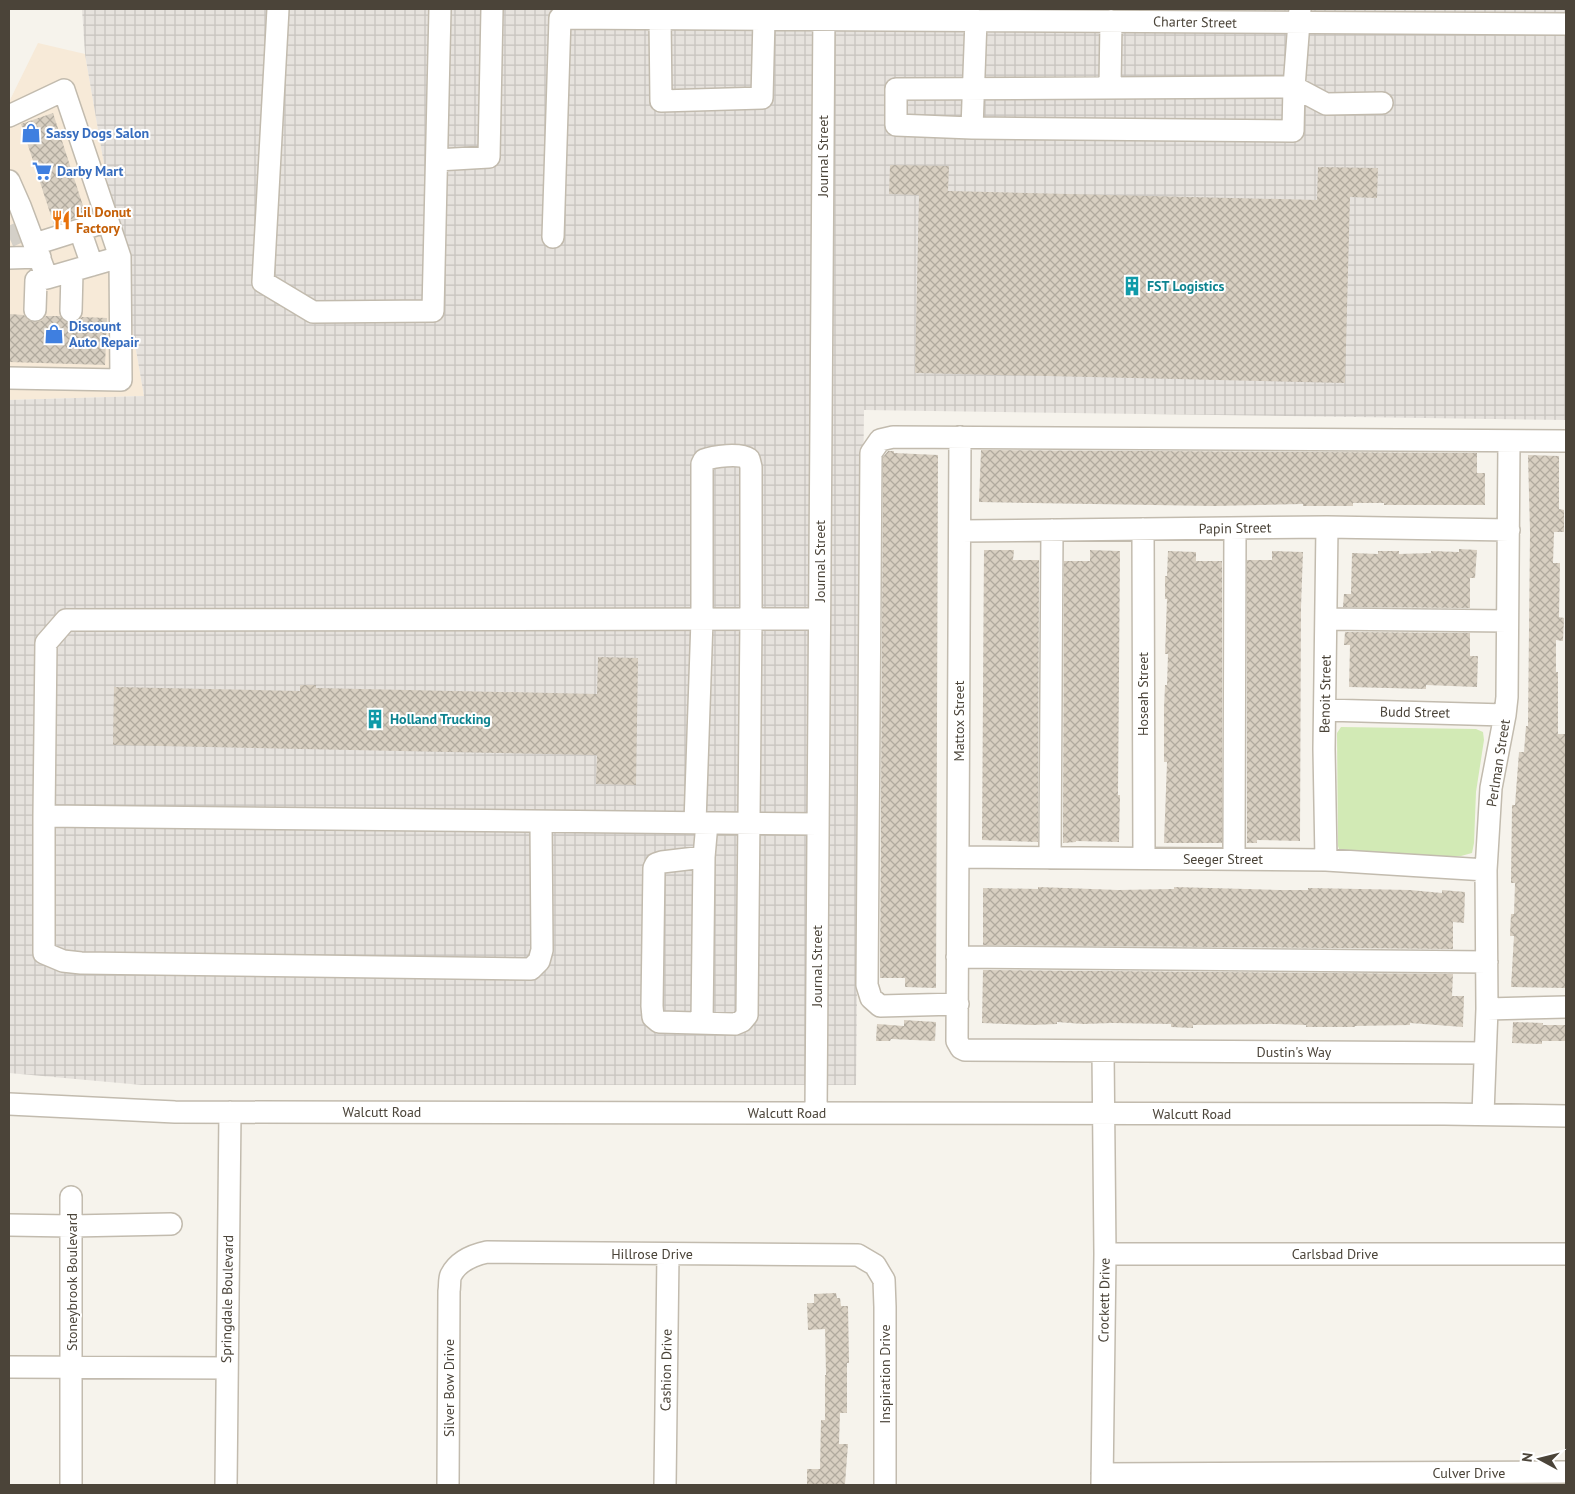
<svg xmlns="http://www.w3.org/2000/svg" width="1575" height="1494" font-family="'PT Sans',sans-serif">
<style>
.commercial{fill:#f7ead8}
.industrial{fill:url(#industrial-grid)}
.green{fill:#d2eab5}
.building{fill:url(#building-cross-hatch)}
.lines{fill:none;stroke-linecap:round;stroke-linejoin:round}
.minor-tunnel{stroke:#d4d0c8;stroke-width:21;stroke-dasharray:21 11;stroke-linecap:butt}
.minor-casing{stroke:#c2bbae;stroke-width:24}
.minor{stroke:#fff;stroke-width:21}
.labels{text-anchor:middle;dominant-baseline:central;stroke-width:4;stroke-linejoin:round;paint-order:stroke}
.street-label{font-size:14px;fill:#4b4439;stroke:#fff}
.shop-label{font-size:14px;font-weight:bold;fill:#366cbe;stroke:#fff;text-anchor:start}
.food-label{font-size:14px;font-weight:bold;fill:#c56008;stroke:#fff;text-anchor:start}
.culture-label{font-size:14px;font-weight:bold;fill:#0d838f;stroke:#fff;text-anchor:start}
</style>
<defs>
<pattern id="industrial-grid" width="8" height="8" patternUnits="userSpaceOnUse" patternTransform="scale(1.25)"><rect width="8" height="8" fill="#e6e2dd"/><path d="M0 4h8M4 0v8" fill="none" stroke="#c7c3be"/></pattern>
<pattern id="building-cross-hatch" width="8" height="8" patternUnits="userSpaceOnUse" patternTransform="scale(1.25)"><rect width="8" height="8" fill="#d8cfc1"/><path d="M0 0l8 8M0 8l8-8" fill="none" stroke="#b1aa9e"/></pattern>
</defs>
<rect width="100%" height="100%" fill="#f6f3ec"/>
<path class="commercial" d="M 38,43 L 85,54 L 144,396 L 9,400 L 9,102 Z"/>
<path class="industrial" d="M 82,9 L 1566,9 L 1566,420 L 864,410 L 856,1085 L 142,1085 L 9,1073 L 9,400 L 144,396 L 85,54 Z"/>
<path class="green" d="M 1341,727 L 1476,729 L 1483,732 L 1484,740 L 1476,792 L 1474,843 L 1472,853 L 1461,856 L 1347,856 L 1340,852 L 1338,846 L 1337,733 Z"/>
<path class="building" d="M 53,113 L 86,215 L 54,225 L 21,124 Z
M 890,165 L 949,166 L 948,191 L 1317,200 L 1318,167 L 1378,168 L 1377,198 L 1350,197 L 1345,383 L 915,373 L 919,195 L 889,194 Z
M 9,314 L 24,315 L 28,320 L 35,322 L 41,321 L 46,316 L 60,316 L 64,321 L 70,323 L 77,322 L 82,317 L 107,318 L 105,365 L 9,362 Z
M 981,450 L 1477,453 L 1477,473 L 1485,473 L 1485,505 L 1384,505 L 1384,503 L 1353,503 L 1353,506 L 1303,506 L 1303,504 L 1214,506 L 979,502 Z
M 888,451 L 894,451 L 894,453 L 938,455 L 936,988 L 905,987 L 905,978 L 880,978 L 883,457 Z
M 1528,455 L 1559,456 L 1559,509 L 1564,510 L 1564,532 L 1554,532 L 1553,563 L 1560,563 L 1559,617 L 1564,618 L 1563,641 L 1556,640 L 1556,672 L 1558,672 L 1558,734 L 1566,734 L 1566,988 L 1511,987 L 1514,936 L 1510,936 L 1511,914 L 1514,914 L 1515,883 L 1511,883 L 1512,805 L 1515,805 L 1519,752 L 1524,752 L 1526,726 L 1528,726 L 1530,532 Z
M 1459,549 L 1477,550 L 1475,578 L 1470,578 L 1470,608 L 1343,607 L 1344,594 L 1351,594 L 1352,553 L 1378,554 L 1378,551 L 1399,551 L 1399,554 L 1431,553 L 1431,551 L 1459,552 Z
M 984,550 L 1014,550 L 1013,560 L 1039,560 L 1038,842 L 982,840 Z
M 1090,550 L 1120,551 L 1118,795 L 1120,795 L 1119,842 L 1076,841 L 1076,842 L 1063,843 L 1064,561 L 1090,561 Z
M 1168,551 L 1196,552 L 1196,561 L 1222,561 L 1222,843 L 1164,843 L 1167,762 L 1164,762 L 1164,708 L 1165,685 L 1167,685 L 1168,654 L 1165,654 L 1167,599 L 1165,599 L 1165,576 L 1167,576 Z
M 1272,551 L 1303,552 L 1301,607 L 1300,841 L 1257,840 L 1257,843 L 1247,843 L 1247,560 L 1272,560 Z
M 1345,632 L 1470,633 L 1470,656 L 1478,656 L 1477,687 L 1426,685 L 1426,689 L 1349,687 L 1350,645 L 1344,645 Z
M 598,657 L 638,658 L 636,785 L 596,784 L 597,755 L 113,745 L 114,687 L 300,691 L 300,685 L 316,685 L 316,688 L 597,694 Z
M 1038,887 L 1118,890 L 1174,889 L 1174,887 L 1280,890 L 1308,890 L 1308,888 L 1410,890 L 1442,893 L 1442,890 L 1465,892 L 1464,923 L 1453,922 L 1453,949 L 983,945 L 983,888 L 1038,889 Z
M 983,970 L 1453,974 L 1452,996 L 1464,996 L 1463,1027 L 1410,1023 L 1410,1025 L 1355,1026 L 1355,1027 L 1306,1027 L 1306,1025 L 1274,1024 L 1193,1025 L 1193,1028 L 1171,1027 L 1171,1024 L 1112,1023 L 1083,1024 L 1057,1022 L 1057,1024 L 1032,1025 L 982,1023 Z
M 904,1020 L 936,1022 L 935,1041 L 891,1039 L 890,1041 L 876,1041 L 877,1024 L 904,1026 Z
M 1513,1022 L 1543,1023 L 1543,1025 L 1566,1025 L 1566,1041 L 1542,1041 L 1542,1044 L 1512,1043 Z
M 836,1293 L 837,1298 L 840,1298 L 841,1306 L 848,1306 L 849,1363 L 847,1363 L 847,1413 L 840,1413 L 839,1444 L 848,1444 L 845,1484 L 837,1484 L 837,1485 L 807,1485 L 807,1469 L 820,1469 L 821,1420 L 825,1420 L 825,1375 L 826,1375 L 825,1329 L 808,1330 L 807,1303 L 814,1303 L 814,1294 Z"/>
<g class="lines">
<path class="minor-tunnel" d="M 9,237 L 18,233"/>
<defs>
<path id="minor" d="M 278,9 L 263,282 L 313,312 L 433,311 L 440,9
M 660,18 L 661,101 L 762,98 L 764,19
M 976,20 L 972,128 L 1293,131 L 1294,87 L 1300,9
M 1110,87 L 1111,21
M 9,116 L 64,90 L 120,257
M 972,128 L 896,125 L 896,89 L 1294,87 L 1326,104 L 1382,103
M 437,160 L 489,157 L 492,9
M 9,181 L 20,206 L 47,278 L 120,257 L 121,380 L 9,378
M 553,237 L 560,18 L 1566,24
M 83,239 L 92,265
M 35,244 L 108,221
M 9,258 L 40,257
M 35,310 L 36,280 L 47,278
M 71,311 L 72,272
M 960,437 L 957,1041 L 961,1048 L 965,1050 L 1485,1053
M 1143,529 L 1144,858
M 961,531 L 1327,527 L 1509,530
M 1326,619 L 1507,621
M 1325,710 L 1505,715
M 44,816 L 46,643 L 66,620 L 819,619
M 541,822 L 542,950 L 539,961 L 531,969 L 81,963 L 63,961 L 44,953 L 44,816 L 818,824
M 695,823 L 702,620 L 702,464 L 704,460 C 714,456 740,453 749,459 L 751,467 L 751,620 L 747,1015 L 742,1021 L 735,1024 L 659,1022 L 653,1017 L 652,1006 L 654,868 L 656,864 L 662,862 L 704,857 L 707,823
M 958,857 L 1326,860 L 1486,870
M 1050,858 L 1052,530
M 1234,859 L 1235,528
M 1326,860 L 1324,749 L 1327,527
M 957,957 L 1487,962
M 958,1004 L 880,1006 L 871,998 L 867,985 L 871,453 L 880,440 L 893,437 L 1566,441
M 1487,1009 L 1566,1007
M 702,1023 L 704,857
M 9,1104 L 175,1112 L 1444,1114 L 1566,1116
M 816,1113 L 824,9
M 1483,1114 L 1487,1009 L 1486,870 L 1491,788 L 1505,715 L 1507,697 L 1509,442
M 9,1225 L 71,1226 L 171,1224
M 1105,1254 L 1566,1254
M 9,1367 L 227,1368
M 1102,1474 L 1566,1472
M 71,1485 L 71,1197
M 226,1485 L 230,1112
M 448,1485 L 449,1291 C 450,1286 449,1279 451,1275 C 458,1261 473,1255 487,1252 L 858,1255 L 875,1265 L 884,1280 L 885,1307 L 885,1485
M 665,1485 L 668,1254
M 1102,1485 L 1105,1254 L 1103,1052"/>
</defs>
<use href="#minor" class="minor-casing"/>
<use href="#minor" class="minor"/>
</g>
<defs>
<symbol id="shop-bare" viewBox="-9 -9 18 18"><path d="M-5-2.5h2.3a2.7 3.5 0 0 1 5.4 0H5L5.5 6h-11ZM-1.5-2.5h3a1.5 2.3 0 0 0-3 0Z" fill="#3f7fe0" stroke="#fff" stroke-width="2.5" paint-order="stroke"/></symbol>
<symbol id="supermarket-bare" viewBox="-9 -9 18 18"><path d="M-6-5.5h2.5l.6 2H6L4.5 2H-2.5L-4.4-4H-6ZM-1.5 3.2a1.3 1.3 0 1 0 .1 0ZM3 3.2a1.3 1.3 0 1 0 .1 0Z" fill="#3f7fe0" stroke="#fff" stroke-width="2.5" paint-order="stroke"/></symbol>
<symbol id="restaurant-bare" viewBox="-9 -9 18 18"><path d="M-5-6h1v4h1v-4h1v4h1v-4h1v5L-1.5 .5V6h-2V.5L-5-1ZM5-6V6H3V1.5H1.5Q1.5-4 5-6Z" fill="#e8710a" stroke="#fff" stroke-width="2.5" paint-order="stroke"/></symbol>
<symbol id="building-bare" viewBox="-9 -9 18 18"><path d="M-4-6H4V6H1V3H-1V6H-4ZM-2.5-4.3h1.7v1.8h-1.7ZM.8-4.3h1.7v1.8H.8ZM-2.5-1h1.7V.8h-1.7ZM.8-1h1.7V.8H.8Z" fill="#0f9aa8" stroke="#fff" stroke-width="2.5" paint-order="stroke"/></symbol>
</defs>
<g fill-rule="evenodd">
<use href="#shop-bare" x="17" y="119" width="28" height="28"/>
<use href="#supermarket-bare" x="28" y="157" width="28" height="28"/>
<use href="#restaurant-bare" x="47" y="206" width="28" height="28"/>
<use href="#building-bare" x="1118" y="272" width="28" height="28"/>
<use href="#shop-bare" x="40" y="320" width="28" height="28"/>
<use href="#building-bare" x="361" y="705" width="28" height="28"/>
</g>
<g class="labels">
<g class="street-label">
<text transform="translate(1195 22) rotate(1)">Charter Street</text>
<text transform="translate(823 156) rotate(-90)">Journal Street</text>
<text transform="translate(1235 528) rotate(-1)">Papin Street</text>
<text transform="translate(820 561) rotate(-90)">Journal Street</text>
<text transform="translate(1143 694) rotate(-90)">Hoseah Street</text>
<text transform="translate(1325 694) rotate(-89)">Benoit Street</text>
<text transform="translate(1415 712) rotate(1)">Budd Street</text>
<text transform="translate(959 721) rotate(-90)">Mattox Street</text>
<text transform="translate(1498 763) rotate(-81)">Perlman Street</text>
<text x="1223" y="859">Seeger Street</text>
<text transform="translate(817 966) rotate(-90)">Journal Street</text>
<text x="1294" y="1052">Dustin's Way</text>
<text x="382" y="1112">Walcutt Road</text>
<text x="787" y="1113">Walcutt Road</text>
<text x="1192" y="1114">Walcutt Road</text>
<text x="652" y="1254">Hillrose Drive</text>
<text x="1335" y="1254">Carlsbad Drive</text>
<text transform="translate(72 1282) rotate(-90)">Stoneybrook Boulevard</text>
<text transform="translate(227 1299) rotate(-89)">Springdale Boulevard</text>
<text transform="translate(1104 1300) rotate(-89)">Crockett Drive</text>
<text transform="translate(666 1370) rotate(-89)">Cashion Drive</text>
<text transform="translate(885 1374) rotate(-90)">Inspiration Drive</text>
<text transform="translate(449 1388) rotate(-90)">Silver Bow Drive</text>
<text x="1469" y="1473">Culver Drive</text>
</g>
<g class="shop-label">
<text x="46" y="133">Sassy Dogs Salon</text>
<text x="57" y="171">Darby Mart</text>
<text x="69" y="326">Discount<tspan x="69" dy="16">Auto Repair</tspan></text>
</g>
<g class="food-label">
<text x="76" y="212">Lil Donut<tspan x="76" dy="16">Factory</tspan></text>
</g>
<g class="culture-label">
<text x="1147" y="286">FST Logistics</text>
<text x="390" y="719">Holland Trucking</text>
</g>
</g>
<rect width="1575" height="1494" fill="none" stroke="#4b4439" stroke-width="20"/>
<g transform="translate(1540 1459) rotate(277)" stroke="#ffffff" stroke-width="4" paint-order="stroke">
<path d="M0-4L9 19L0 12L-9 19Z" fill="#4b4439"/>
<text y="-8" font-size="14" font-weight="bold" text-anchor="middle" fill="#4b4439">N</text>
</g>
</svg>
